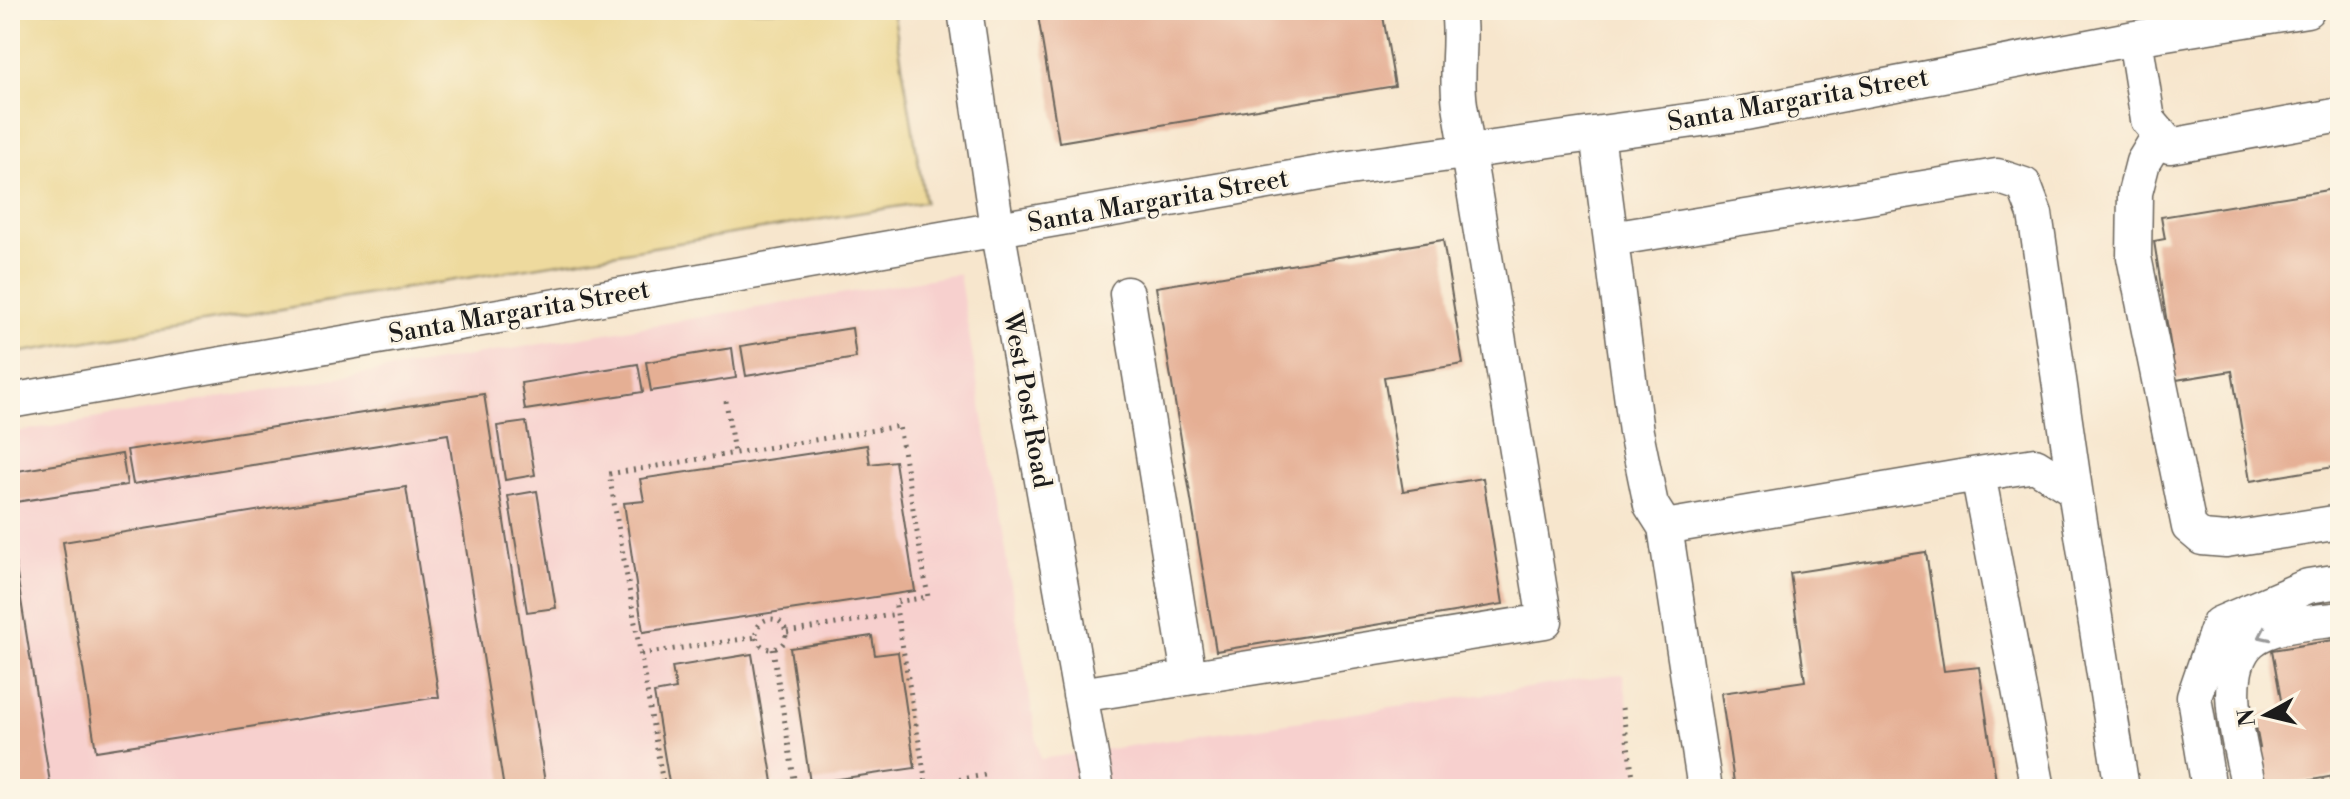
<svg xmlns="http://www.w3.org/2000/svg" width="2350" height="799" font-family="'Libre Bodoni',serif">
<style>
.built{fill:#f7d0ce}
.sand{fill:#eeda9e;stroke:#857b5d;stroke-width:2}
.building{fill:#e5af94}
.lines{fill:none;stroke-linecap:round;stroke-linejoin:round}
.minor-casing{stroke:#69635a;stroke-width:37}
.path{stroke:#69635a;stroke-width:5;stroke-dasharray:2 6;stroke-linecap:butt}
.minor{stroke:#fff;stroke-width:34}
.oneway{stroke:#999}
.labels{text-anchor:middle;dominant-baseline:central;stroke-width:6;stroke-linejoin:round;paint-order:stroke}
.street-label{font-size:26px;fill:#1c1c1c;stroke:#fcf5e5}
</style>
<rect width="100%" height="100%" fill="#fcf5e5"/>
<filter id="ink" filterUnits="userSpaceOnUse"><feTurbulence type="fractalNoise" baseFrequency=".0125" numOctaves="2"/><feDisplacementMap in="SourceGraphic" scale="16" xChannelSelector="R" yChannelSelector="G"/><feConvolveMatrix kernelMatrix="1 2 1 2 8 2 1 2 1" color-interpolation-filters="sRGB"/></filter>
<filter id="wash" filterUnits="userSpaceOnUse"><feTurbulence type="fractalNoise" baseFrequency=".006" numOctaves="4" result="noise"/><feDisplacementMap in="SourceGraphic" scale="32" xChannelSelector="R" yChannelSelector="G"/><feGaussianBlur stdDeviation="1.8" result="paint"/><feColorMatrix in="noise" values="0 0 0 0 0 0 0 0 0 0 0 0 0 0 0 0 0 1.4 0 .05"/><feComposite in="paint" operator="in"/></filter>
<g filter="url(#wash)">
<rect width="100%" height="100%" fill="#f7e6cd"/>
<path class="built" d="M 959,274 L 1040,759 L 1623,674 L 1641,789 L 10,789 L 10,433 Z"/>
<path class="sand" d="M 10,10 L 893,10 L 925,202 L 10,354 Z"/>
<g id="blocks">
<path class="building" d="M 1037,10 L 1382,10 L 1395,86 L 1059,142 Z
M 2340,188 L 2340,466 L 2250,481 L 2232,371 L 2176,380 L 2154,241 L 2165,239 L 2161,217 Z
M 1443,240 L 1463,364 L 1384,377 L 1403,491 L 1483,478 L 1503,604 L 1216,651 L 1156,287 Z
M 852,328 L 856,358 L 746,376 L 741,346 Z
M 732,348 L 736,378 L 651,391 L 646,362 Z
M 638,364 L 643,392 L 525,410 L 521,383 Z
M 484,394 L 546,789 L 504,789 L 448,434 L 133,484 L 127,450 Z
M 526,422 L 535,475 L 505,480 L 497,426 Z
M 867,445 L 870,464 L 895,461 L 915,591 L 643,632 L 624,503 L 644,501 L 640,479 Z
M 122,454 L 127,485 L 15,502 L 11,472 Z
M 406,487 L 439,697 L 96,751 L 63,542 Z
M 537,491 L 556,608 L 527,612 L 508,496 Z
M 12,543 L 51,789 L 10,789 Z
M 1926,552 L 1944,671 L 1979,667 L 1996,781 L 1974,784 L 1974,789 L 1735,789 L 1721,693 L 1805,681 L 1790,573 Z
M 872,636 L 875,655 L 898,652 L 915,768 L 810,783 L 790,648 Z
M 2340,639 L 2340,775 L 2261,789 L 2245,750 L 2260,748 L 2254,716 L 2283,711 L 2272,650 Z
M 752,654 L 773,782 L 737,789 L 670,789 L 654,693 L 676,689 L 672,667 Z
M 457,782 L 458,789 L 423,789 L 423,787 Z"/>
</g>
</g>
<g filter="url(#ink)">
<use href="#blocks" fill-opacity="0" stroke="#69635a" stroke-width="2"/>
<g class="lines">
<defs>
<path id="minor" d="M 965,10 L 997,228 L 1097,789
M 2135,38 L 2148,120 L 2170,146 L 2340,115
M 1597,134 L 1636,432 L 1651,505 L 1665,527
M 2160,134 L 2143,162 L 2135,193 L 2134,257 L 2189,527 L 2202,538 L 2226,540 L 2340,522
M 1611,239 L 1997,176 L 2024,185 L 2035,214 L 2075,490
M 1127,294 L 1189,676
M 10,401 L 1349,168 L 1745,113 L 2135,38 L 2307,10
M 1978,474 L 2035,465 L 2075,490 L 2122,789
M 1080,695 L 1545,621 L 1460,105 C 1455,73 1463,42 1458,10
M 1705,789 L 1665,527 L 1978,474 L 2038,789
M 2209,789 L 2194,697 L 2219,624 L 2308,586 L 2340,581
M 2249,789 C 2242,750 2216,671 2251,641 C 2273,623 2313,623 2340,619"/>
</defs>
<use href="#minor" class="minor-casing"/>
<path class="path" d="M 726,401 L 734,453
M756 634a15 15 0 1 1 30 0a15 15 0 1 1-30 0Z
M 787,632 L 897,614
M 773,649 L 795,785
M 641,654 L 757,637
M 1622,708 L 1635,789
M 664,789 L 609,474 L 899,426 L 928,597 L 895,602 L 927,789
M 786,789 L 795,785 L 808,789
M 904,789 L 985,775
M 1555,789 L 1559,789
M 2283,789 L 2340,779"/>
<use href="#minor" class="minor"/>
</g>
<defs><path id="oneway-chevron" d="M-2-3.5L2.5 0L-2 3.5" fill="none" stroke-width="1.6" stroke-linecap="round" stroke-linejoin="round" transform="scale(2)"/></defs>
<use class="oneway" href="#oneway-chevron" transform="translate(2264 635) rotate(155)"/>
</g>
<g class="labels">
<g class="street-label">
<text transform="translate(1798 100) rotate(-10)">Santa Margarita Street</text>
<text transform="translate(1158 201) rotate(-10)">Santa Margarita Street</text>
<text transform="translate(519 312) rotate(-10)">Santa Margarita Street</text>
<text transform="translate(1027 400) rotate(80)">West Post Road</text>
</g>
</g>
<rect width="2350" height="799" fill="none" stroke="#fcf5e5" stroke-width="40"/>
<g transform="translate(2266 715) rotate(262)" stroke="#fcf5e5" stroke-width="6" paint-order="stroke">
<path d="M0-6L14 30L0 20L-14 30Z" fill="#1c1c1c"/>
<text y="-12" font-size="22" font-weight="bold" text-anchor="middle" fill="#1c1c1c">N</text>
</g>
</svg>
